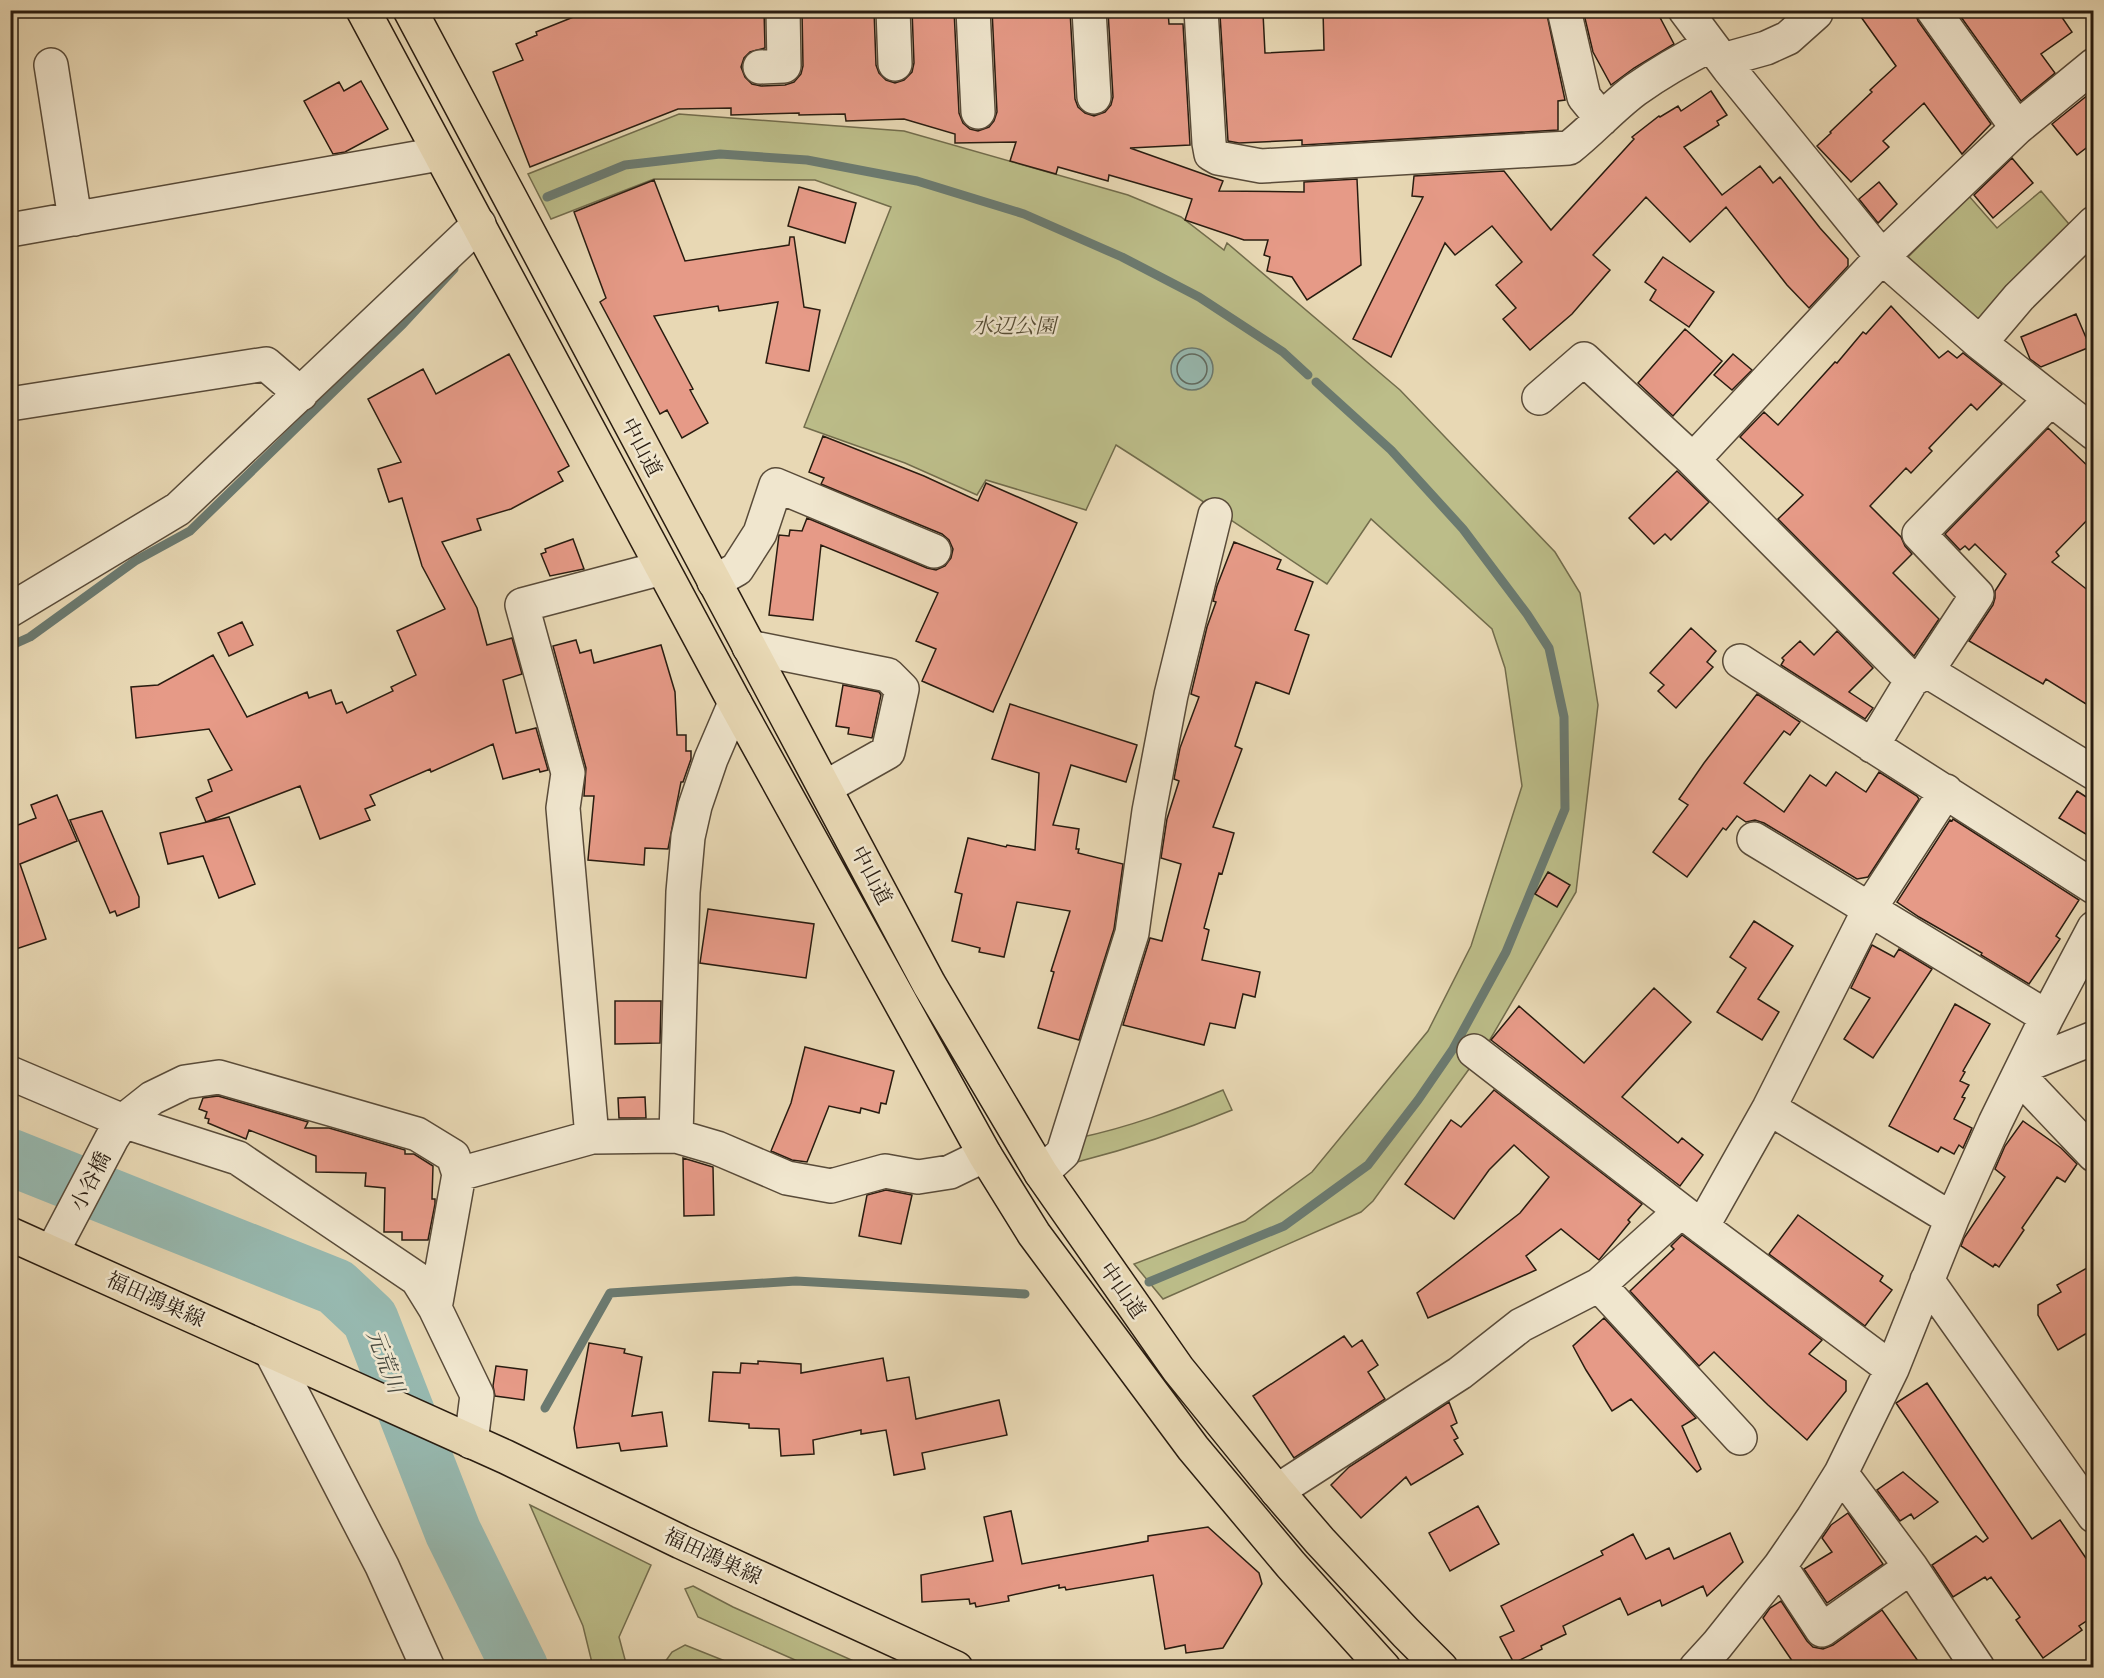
<svg xmlns="http://www.w3.org/2000/svg" width="2104" height="1678" font-family="'Gentium Book Plus','Noto Serif JP',serif">
<style>
.green{fill:#bcbd89;stroke:#726c4c;stroke-width:1.5}
.water{fill:#97b9b0;stroke:#6b7a70;stroke-width:1.5}
.lines{fill:none;stroke-linecap:round;stroke-linejoin:round}
.shore{stroke:#606a60;stroke-width:1.5}
.stream{stroke:#6b7a70;stroke-width:9}
.river{stroke:#97b9b0;stroke-width:57}
.building{fill:#e69a87;stroke:#291c10;stroke-width:1.5}
.minor-casing{stroke:#594b39;stroke-width:36}
.major-casing{stroke:#291c10;stroke-width:36}
.highway-casing{stroke:#291c10;stroke-width:36}
.minor{stroke:#f0e6ce;stroke-width:33}
.major{stroke:#e8d8b4;stroke-width:33}
.highway{stroke:#e8d8b4;stroke-width:33}
.labels{text-anchor:middle;dominant-baseline:central;stroke-width:5;stroke-linejoin:round;paint-order:stroke}
.park-label{font-size:21px;font-style:italic;fill:#554c34;stroke:#f0e6ce}
.street-label{font-size:21px;fill:#291c10;stroke:#f0e6ce}
.water-label{font-size:22px;font-style:italic;fill:#4a4b40;stroke:#f0e6ce}
</style>
<rect width="100%" height="100%" fill="#e8d8b4"/>
<filter id="stains"><feTurbulence type="fractalNoise" baseFrequency=".00333" numOctaves="4"/><feColorMatrix values="0 0 0 0 .2 0 0 0 0 .09 0 0 0 0 .02 0 0 0 .5 -.17"/></filter>
<radialGradient id="worn" r=".72"><stop offset=".6" stop-color="#630" stop-opacity="0"/><stop offset="1" stop-color="#630" stop-opacity=".3"/></radialGradient>
<path class="green" d="M 679,114 L 904,131 L 1128,195 L 1181,217 L 1224,250 L 1227,243 L 1400,390 L 1555,552 L 1580,593 L 1598,705 L 1576,892 L 1488,1043 L 1373,1201 L 1361,1212 L 1163,1299 L 1134,1264 L 1245,1221 L 1312,1172 L 1428,1031 L 1471,946 L 1522,786 L 1505,668 L 1492,629 L 1371,519 L 1327,584 C 1256,537 1187,490 1116,445 L 1086,510 L 986,480 L 977,495 L 905,463 L 804,427 L 891,207 L 815,180 L 654,179 L 551,219 L 528,174 Z
M 2041,191 L 2074,230 L 1975,327 L 1904,261 L 1969,196 L 1997,228 Z
M 1223,1090 L 1232,1110 C 1180,1132 1132,1148 1077,1162 L 1075,1149 L 1078,1138 C 1130,1127 1175,1110 1223,1090 Z
M 530,1505 L 651,1565 L 619,1637 L 627,1667 L 593,1667 L 583,1626 Z
M 693,1586 L 733,1607 L 867,1667 L 811,1667 L 698,1617 L 685,1589 Z
M 685,1645 L 740,1667 L 666,1667 L 665,1662 L 672,1652 Z"/>
<path class="water" d="M1171 369a21 21 0 1 1 42 0a21 21 0 1 1-42 0Z"/>
<g class="lines">
<path class="shore" d="M1177 369a15 15 0 1 1 30 0a15 15 0 1 1-30 0Z"/>
<path class="stream" d="M 547,197 L 625,165 L 720,154 L 807,160 L 917,181 L 1024,214 L 1122,257 L 1199,297 L 1283,352 L 1308,375
M 10,646 L 30,637 L 135,561 L 190,531 L 403,324 L 454,269
M 1149,1282 L 1284,1226 L 1368,1165 L 1418,1100 L 1453,1049 L 1506,952 L 1565,809 L 1564,717 L 1549,648 L 1527,614 L 1463,529 L 1391,450 L 1316,382
M 545,1408 L 610,1293 L 796,1281 L 1025,1294"/>
<path class="river" d="M 10,1157 L 336,1287 L 370,1319 L 453,1532 L 520,1668"/>
</g>
<path class="building" d="M 591,10 L 764,10 L 765,48 L 750,52 L 744,58 L 741,67 L 745,77 L 752,84 L 761,86 L 785,85 L 794,82 L 801,74 L 803,66 L 802,10 L 874,10 L 876,65 L 879,73 L 886,80 L 895,83 L 904,80 L 912,72 L 914,63 L 912,10 L 954,10 L 959,113 L 963,123 L 970,129 L 978,131 L 989,127 L 994,121 L 997,112 L 992,10 L 1070,11 L 1075,99 L 1078,107 L 1085,113 L 1094,116 L 1105,112 L 1111,105 L 1113,97 L 1108,11 L 1168,11 L 1169,24 L 1183,24 L 1190,145 L 1130,148 L 1223,181 L 1219,191 L 1304,192 L 1304,182 L 1357,179 L 1361,265 L 1307,300 L 1292,277 L 1267,271 L 1270,257 L 1264,255 L 1268,240 L 1244,240 L 1185,220 L 1192,199 L 1109,175 L 1108,181 L 1058,167 L 1056,174 L 1010,161 L 1016,142 L 955,143 L 955,134 L 904,119 L 846,121 L 845,114 L 799,115 L 799,113 L 731,115 L 731,108 L 678,109 L 530,167 L 493,72 L 523,60 L 516,44 L 537,35 L 536,32 Z
M 1323,10 L 1546,10 L 1565,100 L 1558,101 L 1558,130 L 1302,145 L 1302,140 L 1239,143 L 1228,141 L 1220,15 L 1263,13 L 1265,53 L 1324,50 Z
M 1583,10 L 1656,10 L 1674,44 L 1634,68 L 1611,85 L 1593,52 Z
M 1856,10 L 1914,10 L 1918,21 L 1991,124 L 1962,154 L 1924,103 L 1883,141 L 1889,147 L 1851,182 L 1817,146 L 1831,133 L 1830,132 L 1872,92 L 1870,90 L 1896,66 Z
M 1956,10 L 2057,10 L 2072,32 L 2041,54 L 2055,73 L 2021,101 Z
M 361,81 L 388,129 L 345,152 L 333,154 L 304,101 L 339,82 L 344,91 Z
M 2094,90 L 2094,142 L 2077,155 L 2052,124 Z
M 1711,91 L 1727,115 L 1717,121 L 1719,125 L 1684,147 L 1722,195 L 1760,166 L 1773,183 L 1780,177 L 1820,228 L 1848,259 L 1848,266 L 1809,308 L 1787,285 L 1726,207 L 1690,242 L 1646,197 L 1593,255 L 1610,270 L 1572,314 L 1530,350 L 1503,319 L 1516,308 L 1496,285 L 1522,262 L 1492,226 L 1455,255 L 1445,243 L 1391,357 L 1353,339 L 1423,197 L 1412,196 L 1414,176 L 1504,171 L 1551,230 L 1634,139 L 1632,137 L 1659,116 L 1660,117 L 1678,106 L 1681,111 Z
M 2012,158 L 2033,183 L 1993,218 L 1974,195 Z
M 654,180 L 685,261 L 789,245 L 790,237 L 794,237 L 804,307 L 820,310 L 809,371 L 766,363 L 778,302 L 719,311 L 718,306 L 654,316 L 693,389 L 690,390 L 708,423 L 682,438 L 667,410 L 660,414 L 600,302 L 606,298 L 574,212 Z
M 1879,182 L 1897,204 L 1878,223 L 1859,199 Z
M 799,187 L 856,203 L 845,243 L 788,226 Z
M 1663,257 L 1714,292 L 1689,327 L 1650,300 L 1656,290 L 1645,282 Z
M 1891,306 L 1939,358 L 1948,351 L 1957,358 L 1963,353 L 2002,384 L 1977,410 L 1971,404 L 1929,448 L 1932,451 L 1911,473 L 1906,468 L 1870,506 L 1901,537 L 1905,546 L 1912,554 L 1893,573 L 1939,619 L 1914,656 L 1778,519 L 1803,495 L 1740,437 L 1764,412 L 1778,425 L 1835,362 L 1837,363 L 1863,332 L 1866,334 Z
M 2076,314 L 2090,347 L 2041,367 L 2030,359 L 2021,337 Z
M 1685,329 L 1722,361 L 1673,416 L 1638,383 Z
M 509,354 L 569,466 L 558,472 L 563,481 L 511,509 L 477,519 L 481,530 L 442,542 L 477,608 L 487,645 L 512,638 L 522,674 L 503,680 L 516,733 L 536,728 L 548,770 L 540,772 L 539,769 L 503,779 L 493,744 L 431,772 L 430,769 L 370,795 L 375,805 L 365,809 L 370,820 L 320,839 L 300,786 L 206,822 L 196,798 L 212,791 L 208,780 L 232,770 L 209,729 L 136,738 L 131,687 L 158,685 L 213,655 L 247,717 L 307,692 L 309,698 L 331,690 L 336,704 L 342,702 L 347,713 L 393,691 L 391,687 L 416,675 L 397,631 L 445,609 L 422,566 L 402,498 L 389,502 L 378,469 L 401,462 L 368,399 L 423,369 L 436,394 Z
M 1733,354 L 1752,370 L 1732,390 L 1714,375 Z
M 2048,428 L 2094,472 L 2094,513 L 2056,552 L 2059,556 L 2052,562 L 2094,595 L 2094,709 L 2046,679 L 2043,684 L 1969,641 L 1993,605 L 1995,598 L 1995,591 L 2006,574 L 1975,544 L 1969,550 L 1965,546 L 1960,550 L 1945,534 Z
M 823,436 L 924,476 L 978,501 L 986,483 L 1077,523 L 993,712 L 922,681 L 936,649 L 916,641 L 938,593 L 821,545 L 813,620 L 769,615 L 779,535 L 789,536 L 790,530 L 802,531 L 807,518 L 927,568 L 936,570 L 945,566 L 951,558 L 953,549 L 949,540 L 942,534 L 821,484 L 824,478 L 809,472 Z
M 1677,471 L 1709,502 L 1671,540 L 1665,534 L 1654,544 L 1629,518 Z
M 573,539 L 584,569 L 550,576 L 541,554 L 546,552 L 545,549 Z
M 1234,542 L 1281,560 L 1277,569 L 1313,582 L 1295,630 L 1309,635 L 1289,694 L 1256,682 L 1235,746 L 1242,749 L 1213,827 L 1234,833 L 1222,874 L 1219,873 L 1204,928 L 1209,930 L 1202,960 L 1260,972 L 1255,997 L 1243,994 L 1235,1028 L 1210,1023 L 1204,1045 L 1123,1025 L 1150,938 L 1162,941 L 1181,864 L 1161,858 L 1167,819 L 1179,781 L 1174,779 L 1180,748 L 1199,697 L 1191,694 L 1207,627 L 1216,602 L 1213,601 L 1217,586 Z
M 242,622 L 253,645 L 229,656 L 218,633 Z
M 1691,628 L 1716,651 L 1707,662 L 1713,667 L 1676,708 L 1658,691 L 1664,685 L 1650,673 Z
M 1837,631 L 1873,668 L 1849,692 L 1873,708 L 1865,719 L 1781,665 L 1784,660 L 1782,658 L 1800,641 L 1814,655 Z
M 576,640 L 580,653 L 591,650 L 594,663 L 661,645 L 675,692 L 677,735 L 686,735 L 686,751 L 691,751 L 691,759 L 683,782 L 681,782 L 668,849 L 645,848 L 644,865 L 588,860 L 594,796 L 584,796 L 586,768 L 553,646 Z
M 843,685 L 879,692 L 881,695 L 872,738 L 848,734 L 849,728 L 836,726 Z
M 1757,694 L 1800,722 L 1790,735 L 1784,731 L 1744,783 L 1784,812 L 1810,775 L 1826,786 L 1836,772 L 1866,792 L 1879,772 L 1917,796 L 1919,799 L 1868,877 L 1857,879 L 1764,823 L 1755,820 L 1746,822 L 1737,816 L 1726,830 L 1723,828 L 1687,877 L 1653,852 L 1688,805 L 1679,799 L 1704,763 Z
M 1010,704 L 1137,745 L 1126,782 L 1071,765 L 1053,825 L 1079,829 L 1076,849 L 1079,849 L 1078,853 L 1123,864 L 1114,929 L 1079,1040 L 1038,1028 L 1054,972 L 1051,971 L 1070,911 L 1017,902 L 1004,957 L 979,952 L 980,948 L 952,941 L 962,894 L 955,892 L 968,838 L 1006,847 L 1007,845 L 1035,850 L 1039,773 L 992,759 Z
M 2077,791 L 2094,802 L 2094,839 L 2059,818 Z
M 57,795 L 77,841 L 20,864 L 46,939 L 10,951 L 10,828 L 36,818 L 31,805 Z
M 102,811 L 139,897 L 139,907 L 117,916 L 115,911 L 110,913 L 70,820 Z
M 229,817 L 255,884 L 219,898 L 203,856 L 168,864 L 160,833 Z
M 1953,819 L 2079,900 L 2056,936 L 2060,939 L 2029,984 L 1981,955 L 1982,953 L 1919,917 L 1897,902 L 1950,820 L 1952,821 Z
M 1548,872 L 1570,885 L 1557,907 L 1535,894 Z
M 708,909 L 814,924 L 806,978 L 700,963 Z
M 1754,921 L 1793,946 L 1758,999 L 1779,1012 L 1762,1040 L 1717,1012 L 1746,968 L 1730,957 Z
M 1872,945 L 1894,957 L 1899,949 L 1932,969 L 1873,1058 L 1844,1039 L 1870,998 L 1851,988 Z
M 1654,988 L 1691,1022 L 1622,1097 L 1678,1143 L 1682,1138 L 1703,1155 L 1680,1186 L 1491,1040 L 1519,1006 L 1584,1063 Z
M 615,1001 L 661,1001 L 660,1043 L 615,1044 Z
M 1955,1004 L 1990,1024 L 1963,1071 L 1965,1072 L 1960,1081 L 1969,1085 L 1962,1097 L 1965,1098 L 1954,1119 L 1972,1128 L 1963,1148 L 1959,1145 L 1954,1154 L 1941,1147 L 1938,1152 L 1889,1126 Z
M 805,1047 L 894,1071 L 886,1104 L 881,1103 L 879,1113 L 861,1108 L 860,1113 L 829,1106 L 807,1162 L 792,1160 L 771,1151 L 791,1103 Z
M 1494,1090 L 1642,1204 L 1628,1220 L 1630,1222 L 1599,1260 L 1561,1229 L 1526,1256 L 1536,1270 L 1428,1318 L 1417,1293 L 1520,1213 L 1549,1177 L 1514,1145 L 1489,1170 L 1454,1219 L 1405,1184 L 1451,1120 L 1461,1127 Z
M 218,1096 L 308,1122 L 305,1128 L 329,1128 L 405,1150 L 405,1154 L 414,1154 L 433,1166 L 432,1199 L 435,1199 L 435,1204 L 428,1240 L 402,1240 L 402,1232 L 384,1232 L 385,1188 L 365,1186 L 366,1173 L 316,1172 L 316,1156 L 249,1130 L 246,1139 L 208,1123 L 209,1119 L 205,1118 L 207,1112 L 199,1109 L 203,1098 Z
M 645,1097 L 646,1118 L 619,1118 L 618,1098 Z
M 2023,1121 L 2061,1148 L 2077,1164 L 2065,1182 L 2057,1177 L 2022,1228 L 2024,1230 L 1999,1267 L 1995,1264 L 1993,1267 L 1961,1246 L 1964,1238 L 2005,1177 L 1995,1169 L 2005,1146 Z
M 683,1158 L 713,1167 L 714,1215 L 684,1216 Z
M 886,1190 L 912,1195 L 901,1244 L 859,1236 L 867,1195 Z
M 1798,1215 L 1883,1276 L 1880,1281 L 1892,1290 L 1865,1326 L 1769,1254 Z
M 1682,1235 L 1822,1340 L 1809,1354 L 1846,1381 L 1846,1391 L 1807,1440 L 1768,1405 L 1714,1352 L 1699,1366 L 1630,1291 L 1674,1249 L 1671,1246 Z
M 2094,1264 L 2094,1329 L 2058,1350 L 2038,1315 L 2038,1305 L 2061,1292 L 2057,1285 Z
M 1604,1318 L 1696,1418 L 1682,1426 L 1701,1469 L 1697,1472 L 1631,1399 L 1612,1411 L 1586,1370 L 1573,1346 Z
M 1344,1336 L 1352,1347 L 1362,1340 L 1378,1365 L 1368,1372 L 1385,1399 L 1294,1458 L 1253,1396 Z
M 589,1343 L 625,1349 L 624,1353 L 642,1357 L 632,1416 L 662,1412 L 667,1446 L 621,1451 L 619,1443 L 577,1448 L 574,1428 Z
M 883,1358 L 887,1381 L 909,1377 L 916,1419 L 999,1400 L 1007,1435 L 922,1453 L 925,1469 L 894,1475 L 886,1430 L 861,1434 L 861,1430 L 813,1440 L 814,1454 L 781,1456 L 779,1429 L 749,1428 L 749,1424 L 709,1421 L 713,1372 L 740,1373 L 741,1363 L 758,1364 L 758,1361 L 801,1364 L 801,1373 Z
M 496,1366 L 527,1370 L 524,1400 L 495,1396 L 493,1386 Z
M 1927,1383 L 2032,1539 L 2060,1520 L 2094,1570 L 2094,1616 L 2079,1626 L 2082,1630 L 2043,1658 L 2016,1620 L 2020,1617 L 1991,1577 L 1987,1580 L 1985,1577 L 1953,1597 L 1932,1565 L 1976,1536 L 1983,1542 L 1988,1538 L 1896,1403 Z
M 1449,1402 L 1457,1423 L 1451,1426 L 1458,1438 L 1454,1440 L 1463,1454 L 1411,1485 L 1406,1477 L 1361,1518 L 1331,1485 L 1349,1467 Z
M 1903,1472 L 1938,1502 L 1914,1519 L 1911,1514 L 1900,1521 L 1877,1490 Z
M 1478,1506 L 1499,1544 L 1450,1571 L 1429,1533 Z
M 1011,1511 L 1022,1564 L 1148,1541 L 1148,1536 L 1208,1527 L 1259,1573 L 1262,1584 L 1223,1648 L 1186,1653 L 1185,1645 L 1165,1649 L 1153,1575 L 1066,1590 L 1065,1587 L 1059,1588 L 1059,1585 L 1008,1596 L 1009,1601 L 976,1607 L 975,1603 L 970,1604 L 969,1599 L 922,1602 L 921,1575 L 993,1561 L 984,1517 Z
M 1848,1513 L 1883,1564 L 1827,1603 L 1804,1569 L 1832,1552 L 1822,1538 L 1831,1525 Z
M 1730,1533 L 1743,1562 L 1707,1596 L 1703,1586 L 1662,1606 L 1660,1600 L 1628,1615 L 1620,1598 L 1563,1626 L 1566,1634 L 1541,1646 L 1542,1649 L 1514,1663 L 1500,1637 L 1514,1631 L 1501,1606 L 1603,1555 L 1601,1551 L 1633,1534 L 1646,1559 L 1669,1548 L 1674,1559 Z
M 1781,1601 L 1807,1641 L 1813,1647 L 1823,1649 L 1833,1645 L 1882,1610 L 1923,1668 L 1797,1668 L 1763,1618 L 1770,1608 Z"/>
<g class="lines">
<defs>
<path id="minor" d="M 893,10 L 895,64
M 973,10 L 978,112
M 1089,10 L 1094,97
M 1201,10 L 1209,143 L 1211,154 L 1218,158 L 1261,166 L 1569,148 C 1592,130 1611,108 1635,90 C 1659,73 1685,58 1711,45
M 1564,10 L 1584,97 L 1602,119
M 1685,10 L 1729,69 L 1882,257 L 1980,343 L 2094,433
M 1933,10 L 2017,128
M 1723,60 L 1766,48 L 1788,38 L 1816,13
M 51,65 L 75,219
M 760,67 L 784,66 L 783,10
M 10,230 L 439,154
M 1980,343 L 2019,297 L 2094,223
M 1539,398 L 1584,359 L 1693,460
M 10,404 L 266,364 L 301,394
M 714,582 L 737,569 L 760,533 L 776,485 L 934,551
M 10,610 L 178,509 L 479,224
M 749,647 L 888,675 L 902,689 L 888,752 L 826,787
M 1740,661 L 2094,887
M 1927,671 L 2094,773
M 1912,680 L 1927,671 L 1977,595 L 1919,534 L 2050,400
M 1872,746 L 1912,680 L 1693,460 L 1882,257 L 2017,128 L 2094,65
M 1754,839 L 2047,1017
M 1474,1051 L 1702,1227 L 1892,1369
M 2024,1066 L 2094,1038
M 10,1073 L 123,1121 L 238,1158 L 417,1279 L 435,1308 L 477,1395 L 471,1442
M 2019,1076 L 2094,1155
M 1769,1108 L 1952,1219
M 676,1136 L 683,892 L 688,837 L 695,806 L 711,759 L 735,703
M 592,1137 L 563,808 L 568,773 L 522,605 L 662,568
M 1041,1173 L 1063,1153 L 1132,933 L 1149,811 L 1171,695 L 1215,515
M 1702,1227 L 1769,1108 L 1870,908 L 1946,791
M 52,1252 L 112,1138 L 123,1121 L 152,1098 L 185,1082 L 219,1077 L 417,1134 L 453,1156 L 459,1174 L 592,1137 L 676,1136 L 717,1148 L 787,1178 L 831,1186 L 885,1171 L 918,1177 L 950,1172 L 985,1155
M 1927,1280 L 2094,1516
M 1599,1285 L 1740,1438
M 435,1308 L 459,1174
M 271,1352 L 382,1566 L 428,1668
M 1841,1473 L 1911,1567 L 1978,1668
M 1277,1491 L 1460,1373 L 1521,1325 L 1599,1285 L 1681,1211
M 1780,1566 L 1822,1630 L 1911,1567
M 1696,1668 L 1717,1645 L 1780,1566 L 1813,1518 L 1841,1473 L 1892,1369 L 1952,1219 L 1995,1123 L 2047,1017 L 2094,928"/>
<path id="major" d="M 10,1234 L 506,1457 L 681,1542 L 956,1668"/>
<path id="highway" d="M 363,10 L 735,703 L 985,1155 L 1034,1234 L 1193,1448 L 1291,1565 L 1384,1668
M 410,10 L 929,984 L 1041,1173 L 1178,1369 L 1277,1491 L 1320,1541 L 1406,1633 L 1441,1668"/>
</defs>
<use href="#minor" class="minor-casing"/>
<use href="#major" class="major-casing"/>
<use href="#highway" class="highway-casing"/>
<use href="#minor" class="minor"/>
<use href="#major" class="major"/>
<use href="#highway" class="highway"/>
</g>
<g class="labels">
<g class="park-label">
<text x="1014" y="325">水辺公園</text>
</g>
<g class="street-label">
<text transform="translate(642 447) rotate(62)">中山道</text>
<text transform="translate(872 875) rotate(62)">中山道</text>
<text transform="translate(90 1181) rotate(-63)">小谷橋</text>
<text transform="translate(1123 1290) rotate(55)">中山道</text>
<text transform="translate(156 1299) rotate(24)">福田鴻巣線</text>
<text transform="translate(713 1556) rotate(25)">福田鴻巣線</text>
</g>
<g class="water-label">
<text transform="translate(386 1361) rotate(69)">元荒川</text>
</g>
</g>
<rect width="2104" height="1678" fill="none" stroke="#e8d8b4" stroke-width="36"/>
<rect x="12" y="12" width="2080" height="1654" fill="none" stroke="#291c10" stroke-width="3"/>
<rect x="18" y="18" width="2068" height="1642" fill="none" stroke="#291c10" stroke-width="1.5"/>
<rect width="100%" height="100%" filter="url(#stains)"/>
<rect width="100%" height="100%" fill="url(#worn)"/>
</svg>
